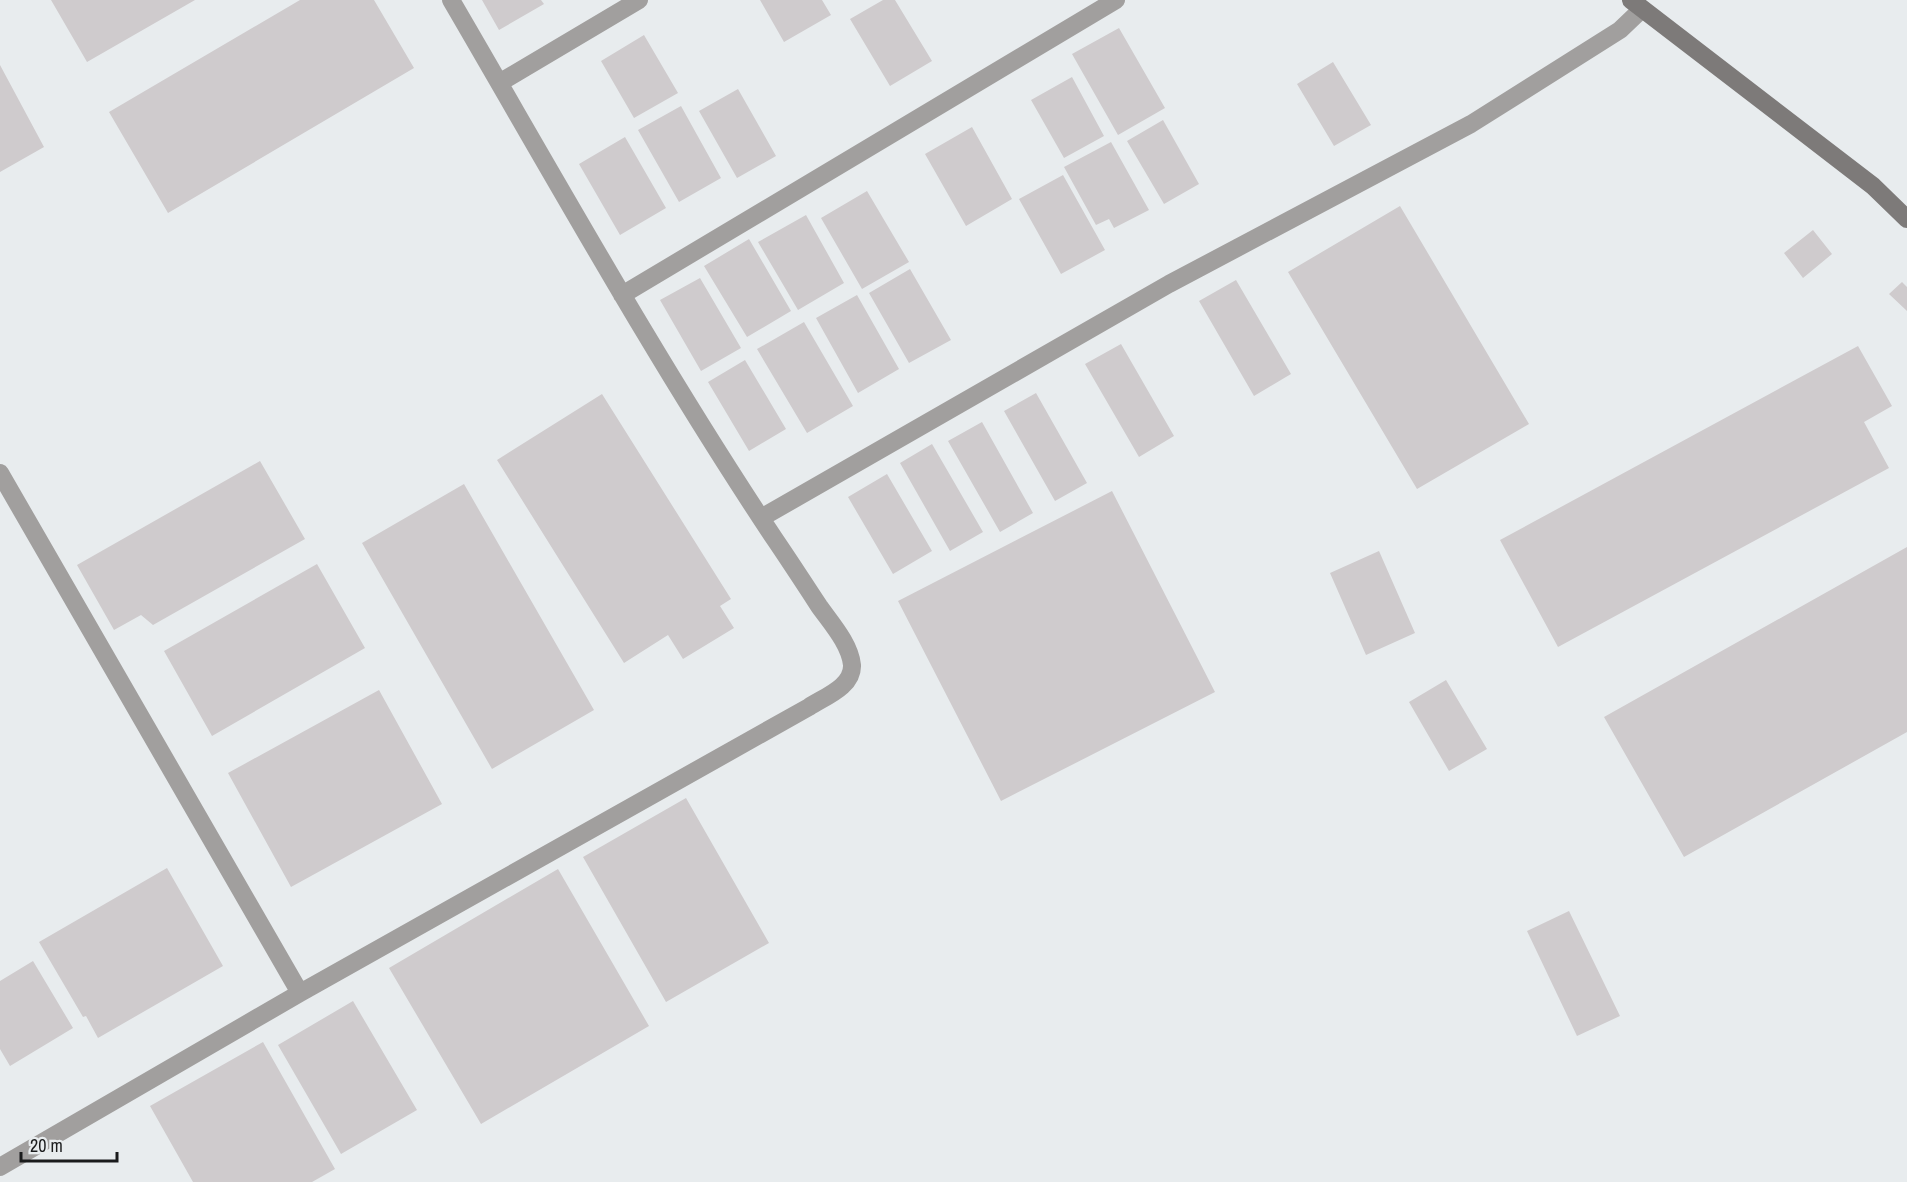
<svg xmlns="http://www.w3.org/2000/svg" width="1907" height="1182" font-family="'Archivo Narrow',sans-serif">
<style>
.building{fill:#cfcbcd}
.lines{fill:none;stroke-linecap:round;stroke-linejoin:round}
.street{stroke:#a19f9e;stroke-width:18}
.secondary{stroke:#7d7a79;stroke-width:18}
</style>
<rect width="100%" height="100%" fill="#e8ecee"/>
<path class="building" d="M 51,0 L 195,0 L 87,62 Z
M 300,0 L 374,0 L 414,68 L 168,213 L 109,112 Z
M 482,0 L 541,0 L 544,4 L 499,30 Z
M 760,0 L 822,0 L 831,15 L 784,42 Z
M 883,0 L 895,0 L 932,61 L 890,86 L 850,19 Z
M 1119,28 L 1165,108 L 1118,135 L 1072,54 Z
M 644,35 L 678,93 L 634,118 L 601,61 Z
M 1333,62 L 1371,125 L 1334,146 L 1297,84 Z
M 0,65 L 44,147 L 0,172 Z
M 1072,77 L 1104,136 L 1064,158 L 1031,100 Z
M 738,89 L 776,156 L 737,178 L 699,111 Z
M 681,106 L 721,178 L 679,202 L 638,130 Z
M 1163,120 L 1199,184 L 1164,204 L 1127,141 Z
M 972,127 L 1012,199 L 966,226 L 925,154 Z
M 625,137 L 666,208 L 620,235 L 579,164 Z
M 1111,142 L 1149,210 L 1114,228 L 1109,219 L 1096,225 L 1064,167 Z
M 1063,175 L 1105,250 L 1061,274 L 1019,199 Z
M 867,191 L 909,262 L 862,289 L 821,218 Z
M 1400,206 L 1529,424 L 1417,489 L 1288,272 Z
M 806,215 L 844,283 L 798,310 L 758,242 Z
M 1813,230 L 1832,254 L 1803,278 L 1784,253 Z
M 749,239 L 791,311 L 747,337 L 704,266 Z
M 910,269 L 951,340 L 909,363 L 869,293 Z
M 700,278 L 741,348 L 701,371 L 660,300 Z
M 1236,280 L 1291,374 L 1254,396 L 1199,301 Z
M 1902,282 L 1907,287 L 1907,311 L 1889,294 Z
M 857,295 L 899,369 L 858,393 L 816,318 Z
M 804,322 L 853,406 L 807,433 L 757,349 Z
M 1121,344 L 1174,436 L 1139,457 L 1085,364 Z
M 1858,346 L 1892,406 L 1864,422 L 1889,468 L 1558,647 L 1500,540 Z
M 745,360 L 786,429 L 749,451 L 708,382 Z
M 1036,393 L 1087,483 L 1055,501 L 1004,411 Z
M 602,394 L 731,599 L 720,606 L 734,628 L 683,659 L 668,635 L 624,663 L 497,460 Z
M 982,422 L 1033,513 L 1000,532 L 948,441 Z
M 932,444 L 983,532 L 950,551 L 900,463 Z
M 260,461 L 305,539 L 153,625 L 141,615 L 114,630 L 77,565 Z
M 887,474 L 932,551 L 893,574 L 848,497 Z
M 464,484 L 594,710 L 492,769 L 362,543 Z
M 1112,491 L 1215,692 L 1001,801 L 898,601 Z
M 1907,547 L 1907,732 L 1684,857 L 1604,717 Z
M 1379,551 L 1415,633 L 1366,655 L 1330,573 Z
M 317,564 L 365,648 L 212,736 L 164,651 Z
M 1446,680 L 1487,749 L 1449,771 L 1409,702 Z
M 379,690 L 442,804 L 291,887 L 228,773 Z
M 686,798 L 769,943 L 666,1002 L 583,857 Z
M 167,868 L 223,966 L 98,1038 L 86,1016 L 83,1017 L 39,942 Z
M 558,869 L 649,1026 L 481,1124 L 389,968 Z
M 1569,911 L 1620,1016 L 1577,1036 L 1527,931 Z
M 33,961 L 73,1028 L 10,1066 L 0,1049 L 0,981 Z
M 353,1001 L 417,1110 L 341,1154 L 278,1045 Z
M 263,1042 L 335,1169 L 312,1182 L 193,1182 L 150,1106 Z"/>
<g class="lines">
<path class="street" d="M 499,83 L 639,0
M 622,295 L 1116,0
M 0,473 L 300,993
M 761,518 L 1169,284 L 1471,124 L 1620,30 L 1642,9
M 0,1167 L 300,993 L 809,707 C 824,697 853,687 852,665 C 850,644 831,623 819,606 C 804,583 789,560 774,538 C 658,364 556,180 451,0"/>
<path class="secondary" d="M 1631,0 L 1873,186 L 1907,219"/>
</g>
<path d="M21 1152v9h96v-9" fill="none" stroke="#1a1b1c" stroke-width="3"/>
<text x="30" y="1152" font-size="18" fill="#1a1b1c" stroke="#e8ecee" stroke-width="4.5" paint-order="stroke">20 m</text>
</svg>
